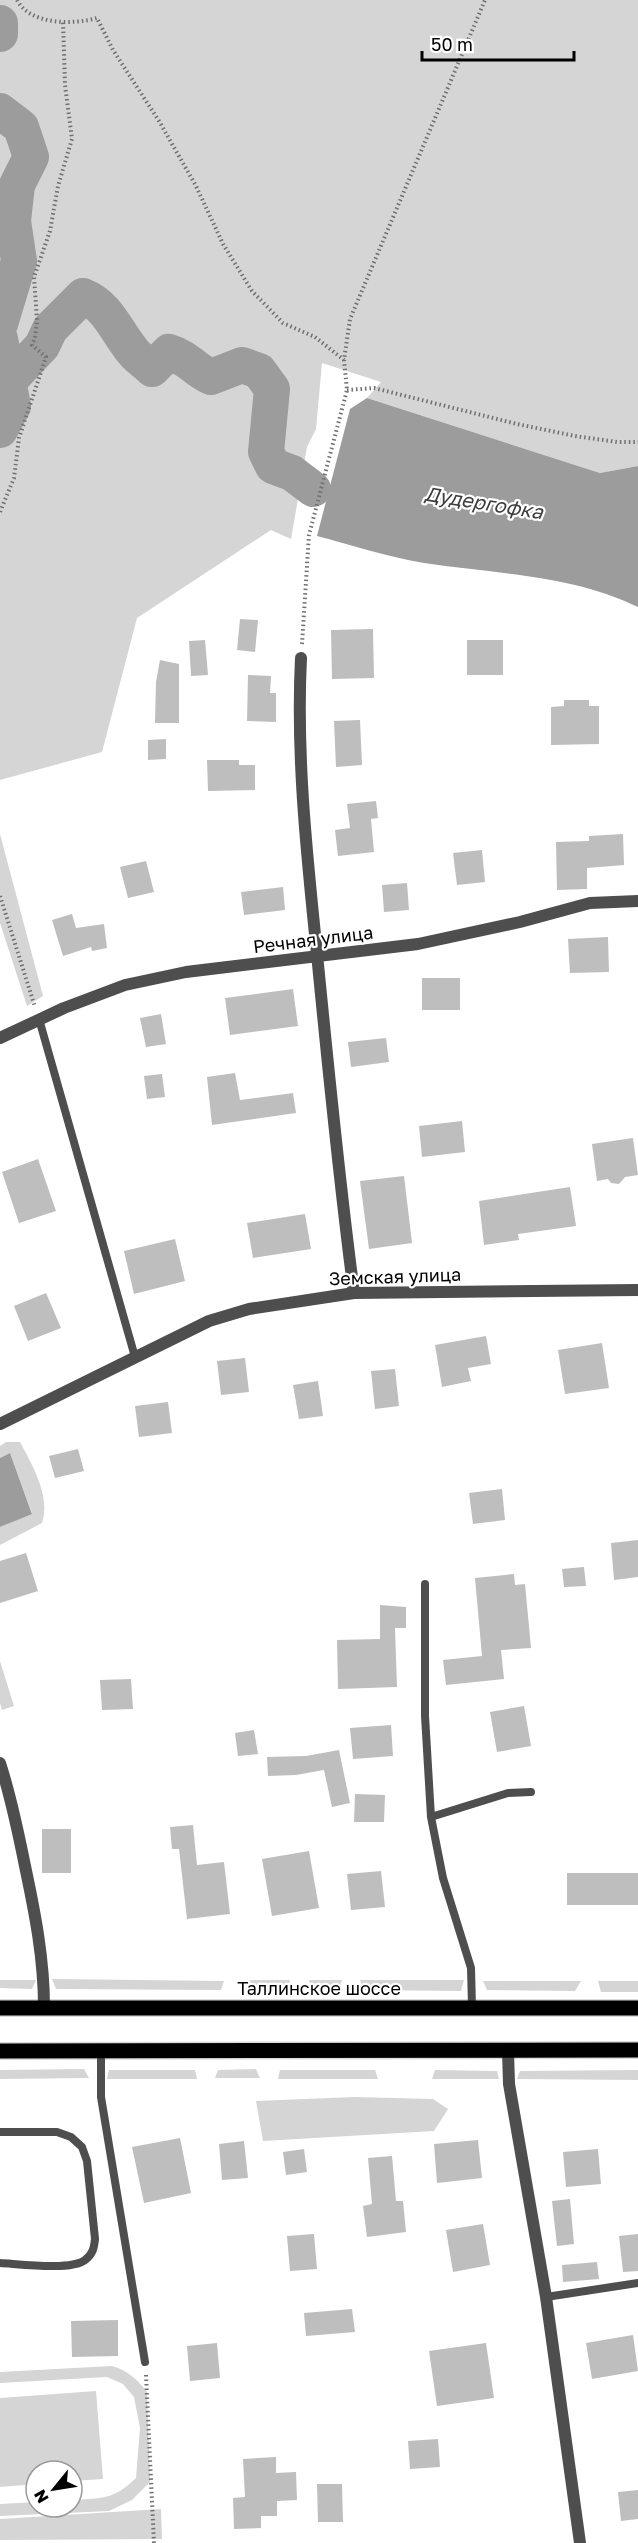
<svg xmlns="http://www.w3.org/2000/svg" width="638" height="2543" font-family="'Golos Text',sans-serif">
<style>
.green{fill:#d5d5d5}
.water{fill:#9c9c9c}
.lines{fill:none;stroke-linecap:round;stroke-linejoin:round}
.river{stroke:#9c9c9c;stroke-width:36}
.building{fill:#bebebe}
.primary-casing{stroke:#dbdbdb;stroke-width:18}
.path{stroke:#707070;stroke-width:4;stroke-dasharray:1.5 3;stroke-linecap:butt}
.service{stroke:#4e4e4e;stroke-width:8}
.minor{stroke:#4e4e4e;stroke-width:12}
.primary{stroke:#000;stroke-width:15}
.labels{text-anchor:middle;dominant-baseline:central;stroke-width:4.5;stroke-linejoin:round;paint-order:stroke}
.street-label{font-size:18px;fill:#000;stroke:#fff}
.water-label{font-size:20px;font-style:italic;fill:#3d3d3d;stroke:#fff}
</style>
<rect width="100%" height="100%" fill="#fff"/>
<path class="green" d="M 0,0 L 638,0 L 638,466 L 600,473 L 367,398 L 381,382 L 322,363 L 316,429 L 307,447 L 291,539 L 271,530 L 137,618 L 102,752 L 0,780 Z
M 0,834 L 43,996 L 27,1006 L 0,923 Z
M 6,1442 L 20,1442 C 32,1465 51,1496 42,1523 L 0,1545 L 0,1527 L 32,1513 L 10,1453 L 0,1458 L 0,1446 Z
M 0,1661 L 14,1706 L 2,1710 L 0,1703 Z
M 52,1979 L 224,1981 L 221,1990 L 56,1989 Z
M 0,1980 L 36,1980 L 32,1989 L 0,1988 Z
M 244,1980 L 290,1980 L 288,1990 L 245,1990 Z
M 309,1980 L 342,1980 L 339,1989 L 311,1989 Z
M 360,1980 L 464,1980 L 461,1991 L 363,1990 Z
M 483,1981 L 581,1981 L 575,1991 L 487,1990 Z
M 598,1981 L 638,1981 L 638,1992 L 601,1992 Z
M 84,2069 L 89,2078 L 0,2079 L 0,2070 Z
M 256,2069 L 260,2078 L 215,2078 L 218,2070 Z
M 109,2070 L 195,2070 L 197,2079 L 107,2079 Z
M 280,2070 L 375,2070 L 378,2079 L 278,2079 Z
M 435,2070 L 497,2071 L 499,2079 L 432,2079 Z
M 638,2070 L 638,2080 L 517,2079 L 520,2071 Z
M 354,2097 L 433,2099 L 448,2109 L 434,2131 L 263,2141 L 256,2101 Z
M 112,2366 C 127,2370 138,2380 147,2392 L 150,2482 L 132,2500 L 109,2511 L 0,2516 L 0,2504 L 36,2502 L 36,2507 L 72,2507 L 72,2500 C 103,2498 113,2500 136,2478 L 140,2428 L 134,2397 L 123,2384 L 107,2377 L 0,2383 L 0,2372 Z
M 96,2391 L 103,2479 L 72,2481 L 72,2471 L 36,2471 L 36,2484 L 0,2487 L 0,2398 Z
M 161,2509 L 162,2539 L 0,2540 L 0,2519 Z"/>
<path class="water" d="M 367,398 L 600,473 L 638,466 L 638,607 C 570,574 496,574 424,563 C 388,557 352,545 317,536 L 350,409 Z
M 10,1453 L 32,1514 L 0,1527 L 0,1458 Z"/>
<g class="lines">
<path class="river" d="M 0,23 L 0,34
M 0,111 L 21,127 L 31,157 L 17,185 L 13,221 L 19,261 L 0,324
M 0,339 L 13,406 L 0,430
M 9,381 L 42,346 L 50,329 L 83,296 C 108,306 115,329 131,349 C 136,357 145,362 152,369 L 169,352 C 191,359 193,369 211,377 L 242,365 L 259,371 L 272,389 L 266,452 L 273,466 L 292,473 L 313,489"/>
</g>
<path class="building" d="M 240,619 L 258,620 L 255,652 L 237,650 Z
M 373,629 L 374,678 L 332,679 L 331,630 Z
M 205,640 L 208,675 L 191,676 L 189,641 Z
M 467,640 L 503,640 L 503,675 L 467,675 Z
M 160,660 L 179,664 L 179,723 L 155,723 L 156,682 Z
M 248,675 L 271,676 L 270,693 L 276,693 L 276,722 L 247,721 Z
M 564,700 L 589,700 L 589,706 L 599,706 L 599,744 L 551,745 L 551,707 L 564,706 Z
M 360,720 L 362,765 L 336,767 L 334,721 Z
M 166,739 L 166,759 L 148,760 L 148,740 Z
M 207,760 L 239,760 L 239,765 L 255,765 L 255,790 L 208,791 Z
M 376,801 L 378,818 L 371,819 L 374,852 L 338,856 L 335,830 L 350,828 L 347,804 Z
M 623,834 L 624,865 L 587,868 L 587,889 L 557,890 L 556,842 L 589,841 L 589,836 Z
M 482,850 L 485,882 L 457,885 L 453,853 Z
M 146,861 L 154,892 L 128,898 L 120,867 Z
M 407,883 L 409,910 L 384,912 L 382,885 Z
M 283,887 L 285,910 L 244,915 L 241,892 Z
M 72,914 L 76,928 L 104,924 L 107,948 L 92,951 L 91,947 L 63,956 L 52,920 Z
M 608,937 L 609,972 L 570,973 L 568,939 Z
M 422,978 L 460,978 L 460,1010 L 422,1010 Z
M 293,989 L 298,1026 L 230,1035 L 225,998 Z
M 161,1014 L 166,1044 L 146,1047 L 140,1018 Z
M 386,1038 L 389,1062 L 351,1067 L 348,1042 Z
M 235,1073 L 240,1100 L 293,1093 L 296,1113 L 212,1125 L 207,1077 Z
M 162,1074 L 165,1097 L 147,1099 L 144,1076 Z
M 462,1121 L 465,1152 L 422,1157 L 419,1126 Z
M 633,1138 L 638,1175 L 625,1177 L 619,1184 L 611,1183 L 608,1179 L 597,1181 L 592,1144 Z
M 38,1159 L 56,1211 L 19,1223 L 2,1172 Z
M 404,1176 L 412,1243 L 369,1249 L 360,1181 Z
M 570,1187 L 576,1226 L 518,1234 L 519,1240 L 484,1245 L 479,1201 Z
M 305,1214 L 311,1249 L 253,1258 L 247,1223 Z
M 175,1239 L 185,1281 L 134,1294 L 124,1251 Z
M 46,1293 L 61,1328 L 28,1341 L 14,1306 Z
M 486,1336 L 491,1364 L 468,1368 L 471,1381 L 442,1387 L 435,1345 Z
M 602,1343 L 609,1388 L 565,1394 L 558,1350 Z
M 245,1358 L 249,1392 L 221,1395 L 217,1361 Z
M 395,1369 L 399,1406 L 375,1409 L 371,1371 Z
M 318,1381 L 323,1416 L 299,1419 L 293,1385 Z
M 168,1402 L 172,1433 L 139,1437 L 135,1406 Z
M 78,1449 L 84,1471 L 55,1478 L 49,1456 Z
M 502,1489 L 505,1520 L 473,1524 L 469,1493 Z
M 638,1540 L 638,1577 L 614,1580 L 611,1543 Z
M 26,1553 L 38,1591 L 0,1603 L 0,1561 Z
M 584,1567 L 586,1586 L 564,1587 L 562,1569 Z
M 514,1574 L 515,1585 L 525,1584 L 531,1648 L 501,1650 L 504,1679 L 446,1685 L 443,1660 L 482,1656 L 475,1578 Z
M 380,1605 L 406,1607 L 406,1628 L 395,1628 L 397,1687 L 338,1689 L 337,1640 L 380,1639 Z
M 131,1679 L 133,1709 L 102,1710 L 100,1680 Z
M 524,1706 L 531,1746 L 497,1752 L 490,1712 Z
M 391,1725 L 393,1756 L 353,1759 L 350,1728 Z
M 254,1730 L 258,1754 L 238,1756 L 235,1733 Z
M 339,1750 L 350,1803 L 332,1807 L 324,1770 L 296,1775 L 268,1776 L 267,1757 L 306,1756 Z
M 355,1794 L 385,1795 L 384,1822 L 354,1822 Z
M 193,1825 L 197,1865 L 224,1862 L 230,1914 L 187,1919 L 179,1849 L 172,1849 L 170,1827 Z
M 42,1829 L 71,1829 L 71,1873 L 42,1873 Z
M 309,1851 L 319,1908 L 272,1916 L 262,1859 Z
M 381,1871 L 385,1907 L 351,1910 L 347,1874 Z
M 567,1873 L 638,1873 L 638,1905 L 567,1905 Z
M 180,2138 L 191,2193 L 144,2203 L 132,2147 Z
M 478,2140 L 482,2178 L 437,2183 L 434,2144 Z
M 244,2141 L 248,2178 L 222,2180 L 219,2144 Z
M 304,2149 L 307,2172 L 286,2175 L 283,2152 Z
M 598,2149 L 601,2184 L 566,2187 L 563,2152 Z
M 392,2156 L 396,2201 L 403,2201 L 406,2232 L 367,2237 L 363,2206 L 372,2204 L 368,2158 Z
M 570,2199 L 574,2244 L 557,2246 L 552,2201 Z
M 483,2224 L 490,2265 L 453,2272 L 446,2230 Z
M 314,2234 L 317,2269 L 290,2271 L 287,2236 Z
M 638,2234 L 638,2271 L 623,2272 L 619,2236 Z
M 597,2262 L 599,2279 L 563,2282 L 562,2265 Z
M 352,2309 L 355,2332 L 306,2336 L 304,2313 Z
M 118,2320 L 118,2356 L 72,2357 L 71,2321 Z
M 633,2335 L 638,2371 L 592,2379 L 586,2343 Z
M 217,2343 L 220,2378 L 190,2381 L 187,2346 Z
M 486,2343 L 494,2398 L 437,2406 L 429,2351 Z
M 438,2439 L 440,2467 L 410,2469 L 408,2441 Z
M 276,2457 L 276,2473 L 296,2472 L 297,2500 L 277,2501 L 277,2516 L 261,2516 L 261,2528 L 234,2529 L 233,2498 L 245,2497 L 243,2459 Z
M 317,2484 L 342,2484 L 343,2522 L 318,2522 Z
M 638,2490 L 638,2519 L 621,2521 L 618,2492 Z"/>
<g class="lines">
<defs>
<path id="primary" d="M 0,2008 L 638,2008
M 0,2051 L 638,2050"/>
</defs>
<use href="#primary" class="primary-casing"/>
<path class="path" d="M 17,0 C 30,25 73,25 97,18 L 113,50 L 159,121 L 196,186 L 223,244 L 252,291 L 283,323 L 315,337 L 344,360
M 347,390 L 374,388 L 517,424 L 575,436 L 617,442 L 638,442
M 0,512 L 14,478 L 19,438 L 46,357 L 32,345 L 35,338 L 37,320 L 34,277 L 50,231 L 58,186 L 72,139 L 65,85 L 63,22
M 302,644 L 309,535 L 347,390 L 344,360 L 350,319 L 485,0
M 0,896 L 35,1007
M 146,2375 L 154,2543"/>
<path class="service" d="M 39,1019 L 135,1357
M 425,1584 L 425,1716 L 431,1817 L 443,1878 L 471,1968 L 472,2007
M 431,1817 L 508,1793 L 531,1792
M 101,2051 L 101,2097 L 145,2362
M 0,2132 L 57,2132 L 71,2137 L 82,2147 L 87,2161 L 95,2239 C 94,2248 93,2254 85,2260 C 71,2271 19,2264 0,2263
M 546,2297 L 638,2283"/>
<path class="minor" d="M 301,658 C 296,756 307,856 317,954 C 328,1067 339,1180 354,1293
M 0,1038 L 64,1008 L 125,985 L 186,972 L 418,944 L 520,922 L 590,903 L 638,901
M 0,1424 L 209,1321 L 249,1309 L 354,1293 L 638,1290
M 0,1763 C 11,1797 18,1831 25,1866 C 35,1913 44,1959 44,2007
M 508,2051 L 509,2084 L 546,2297 L 580,2543"/>
<use href="#primary" class="primary"/>
</g>
<g class="labels">
<g class="street-label">
<text transform="translate(313 939) rotate(-7)">Речная улица</text>
<text transform="translate(395 1276) rotate(-2)">Земская улица</text>
<text x="319" y="1988">Таллинское шоссе</text>
</g>
<g class="water-label">
<text transform="translate(484 502) rotate(9)">Дудергофка</text>
</g>
</g>
<g transform="translate(54 2489) rotate(240)"><circle r="28" fill="#ffffff" stroke="#999999" stroke-width="1.5"/>
<path d="M0-4.5L10 22L0 15L-10 22Z" fill="#000000"/>
<text y="-9" font-size="16" font-weight="bold" text-anchor="middle" fill="#000000">N</text>
</g>
<path d="M422 51v9h152v-9" fill="none" stroke="#000000" stroke-width="3"/>
<text x="431" y="51" font-size="18" fill="#000000" stroke="#ffffff" stroke-width="4.5" paint-order="stroke">50 m</text>
</svg>
